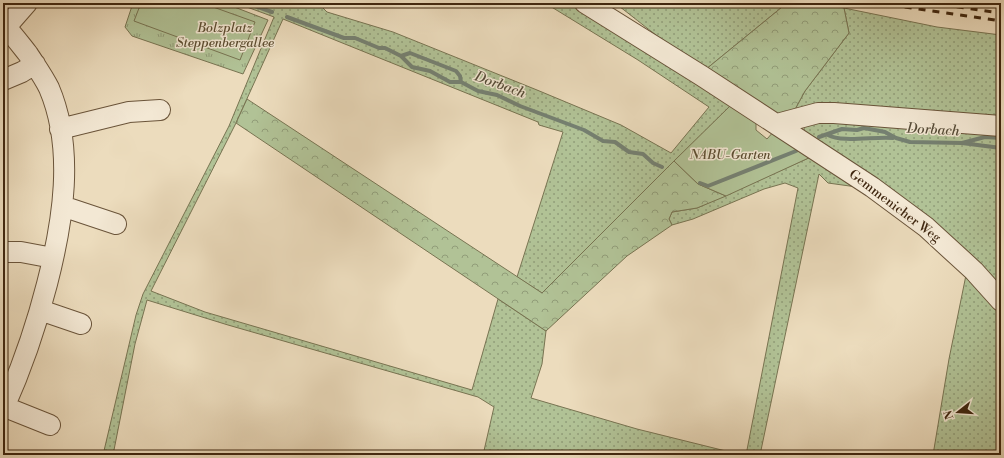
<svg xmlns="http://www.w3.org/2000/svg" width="1004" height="458" font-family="'Libre Bodoni',serif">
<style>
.grass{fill:url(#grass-dots);stroke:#787452}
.forest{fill:url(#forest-crowns);stroke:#787452}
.park{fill:url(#park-tufts);stroke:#787452}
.garden{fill:#b1c296;stroke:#787452}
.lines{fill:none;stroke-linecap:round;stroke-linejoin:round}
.stream{stroke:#758071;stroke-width:4}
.minor-casing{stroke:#6a543a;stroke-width:22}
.minor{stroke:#f3e8d4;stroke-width:20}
.rail{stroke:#3f260f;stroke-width:3;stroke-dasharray:7 7;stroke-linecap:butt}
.labels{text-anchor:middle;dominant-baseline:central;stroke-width:3;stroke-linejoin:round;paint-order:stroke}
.park-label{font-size:13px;font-style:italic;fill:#5c4d31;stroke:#f3e8d4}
.street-label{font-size:13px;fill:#3f260f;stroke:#f3e8d4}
.water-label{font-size:14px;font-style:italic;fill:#564c38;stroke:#f3e8d4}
</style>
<defs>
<pattern id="grass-dots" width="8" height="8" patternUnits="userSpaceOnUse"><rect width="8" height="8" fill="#b1c296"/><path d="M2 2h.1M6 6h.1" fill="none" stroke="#919d79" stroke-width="1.8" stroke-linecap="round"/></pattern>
<pattern id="forest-crowns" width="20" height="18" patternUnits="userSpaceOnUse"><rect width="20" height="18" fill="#b1c296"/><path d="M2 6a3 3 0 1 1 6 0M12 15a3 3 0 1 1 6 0" fill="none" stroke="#919d79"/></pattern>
<pattern id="park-tufts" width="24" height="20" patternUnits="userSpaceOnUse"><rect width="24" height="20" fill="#b1c296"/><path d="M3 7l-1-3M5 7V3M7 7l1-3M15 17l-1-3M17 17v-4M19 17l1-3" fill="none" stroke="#919d79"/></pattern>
</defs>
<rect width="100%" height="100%" fill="#ecdcbd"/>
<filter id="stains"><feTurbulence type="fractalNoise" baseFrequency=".005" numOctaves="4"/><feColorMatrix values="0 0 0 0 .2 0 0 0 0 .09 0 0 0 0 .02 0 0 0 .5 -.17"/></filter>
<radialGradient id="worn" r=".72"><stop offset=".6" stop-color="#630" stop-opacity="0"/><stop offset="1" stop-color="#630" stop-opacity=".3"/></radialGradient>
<path class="grass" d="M 236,3 L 283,3 L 292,6 L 296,3 L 328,3 L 322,7 L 327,12 L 393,32 L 537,90 L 621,125 L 671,153 L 709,107 L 638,60 L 545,3 L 571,3 L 730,106 L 542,293 L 517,277 L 563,132 L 539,125 L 538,122 L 283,19 L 236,123 L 151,291 L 205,312 L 472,390 L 498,299 L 546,331 L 542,364 L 531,398 L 637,429 L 742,455 L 483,455 L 494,407 L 478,397 L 228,325 L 147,300 L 135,344 L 113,455 L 103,455 L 136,315 L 143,294 L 229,126 L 274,17 Z
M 615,3 L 787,3 L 705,70 C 673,50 645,26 615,3 Z
M 844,8 L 937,27 L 1001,35 L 1001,120 L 793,113 L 805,91 L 849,33 Z
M 816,118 L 1001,130 L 1001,294 L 805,134 L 804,128 L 807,123 Z
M 813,156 L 864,188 L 828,183 L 819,174 L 760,455 L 746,455 L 798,188 L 785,183 L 764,189 L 693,219 L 672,225 L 669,219 L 672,212 L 697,208 Z
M 966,275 L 1001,312 L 1001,455 L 933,455 L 949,359 Z"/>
<path class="forest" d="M 787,3 L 824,3 L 844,8 L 849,33 L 805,91 L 793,113 L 773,115 L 705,70 Z
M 247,99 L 542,293 L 674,161 L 698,184 L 726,196 L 697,208 L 672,212 L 669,219 L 672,225 L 627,256 L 546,331 L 236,123 Z"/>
<path class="park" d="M 133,3 L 224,3 L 268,20 L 243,74 L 132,36 L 125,27 Z"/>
<path class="garden" d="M 141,3 L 202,3 L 255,22 L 240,60 L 134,21 Z
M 730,106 L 756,122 L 756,130 L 767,139 L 774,131 L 813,156 L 726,196 L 698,184 L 674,161 Z"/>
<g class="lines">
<path class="stream" d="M 247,3 L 272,12
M 287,17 L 344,38 L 355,38 L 379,48 L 385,48 L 401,56 L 410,53 L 456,71 L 460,76 L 461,82 L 478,91 L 497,95 L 520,106 L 584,130 L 603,141 L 615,142 L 629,152 L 643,154 L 653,163 L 662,167
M 401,56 L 412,67 L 430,71 L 450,82 L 461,82
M 828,135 C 842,143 876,136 893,138
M 819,137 L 842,129 L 857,130 L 864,128 L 885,132 L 896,138 L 910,142 L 962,143 L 985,137 L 1001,138
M 962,143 L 1001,148
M 700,183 L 708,186 L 796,151"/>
<defs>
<path id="minor" d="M 585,3 L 702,76 L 872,187 L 926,227 L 974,271 L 1001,301
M 3,24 C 12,33 20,44 28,54 C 35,65 43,76 49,88 C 75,149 63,222 47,284 C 36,327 21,370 3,410
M 6,27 L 27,3
M 3,80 L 22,72 L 35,64
M 777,124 L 818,113 L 834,113 L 1001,126
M 60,129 L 129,112 L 160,110
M 62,206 L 116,224
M 3,252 L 21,252 L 53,258
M 40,310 L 81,324
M 5,407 L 50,425"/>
</defs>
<use href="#minor" class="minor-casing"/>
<use href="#minor" class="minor"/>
<path class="rail" d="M 877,3 L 1001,21
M 929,3 L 1001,13"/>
</g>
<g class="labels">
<g class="park-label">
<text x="225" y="28">Bolzplatz<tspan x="225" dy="15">Steppenbergallee</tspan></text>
<text x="730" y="155">NABU-Garten</text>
</g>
<g class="street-label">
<text transform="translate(895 206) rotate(37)">Gemmenicher Weg</text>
</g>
<g class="water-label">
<text transform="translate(500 85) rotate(20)">Dorbach</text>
<text transform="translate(933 130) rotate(3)">Dorbach</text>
</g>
</g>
<rect width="1004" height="458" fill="none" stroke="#ecdcbd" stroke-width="16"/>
<rect x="4" y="4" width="996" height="450" fill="none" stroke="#3f260f" stroke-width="2"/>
<rect x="8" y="8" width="988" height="442" fill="none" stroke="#3f260f"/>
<g transform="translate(958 412) rotate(253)" stroke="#f3e8d4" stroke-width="3" paint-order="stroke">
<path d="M0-3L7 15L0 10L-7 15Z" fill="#3f260f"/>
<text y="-6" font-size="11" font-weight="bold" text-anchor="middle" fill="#3f260f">N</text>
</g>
<rect width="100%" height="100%" filter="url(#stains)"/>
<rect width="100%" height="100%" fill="url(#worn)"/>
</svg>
